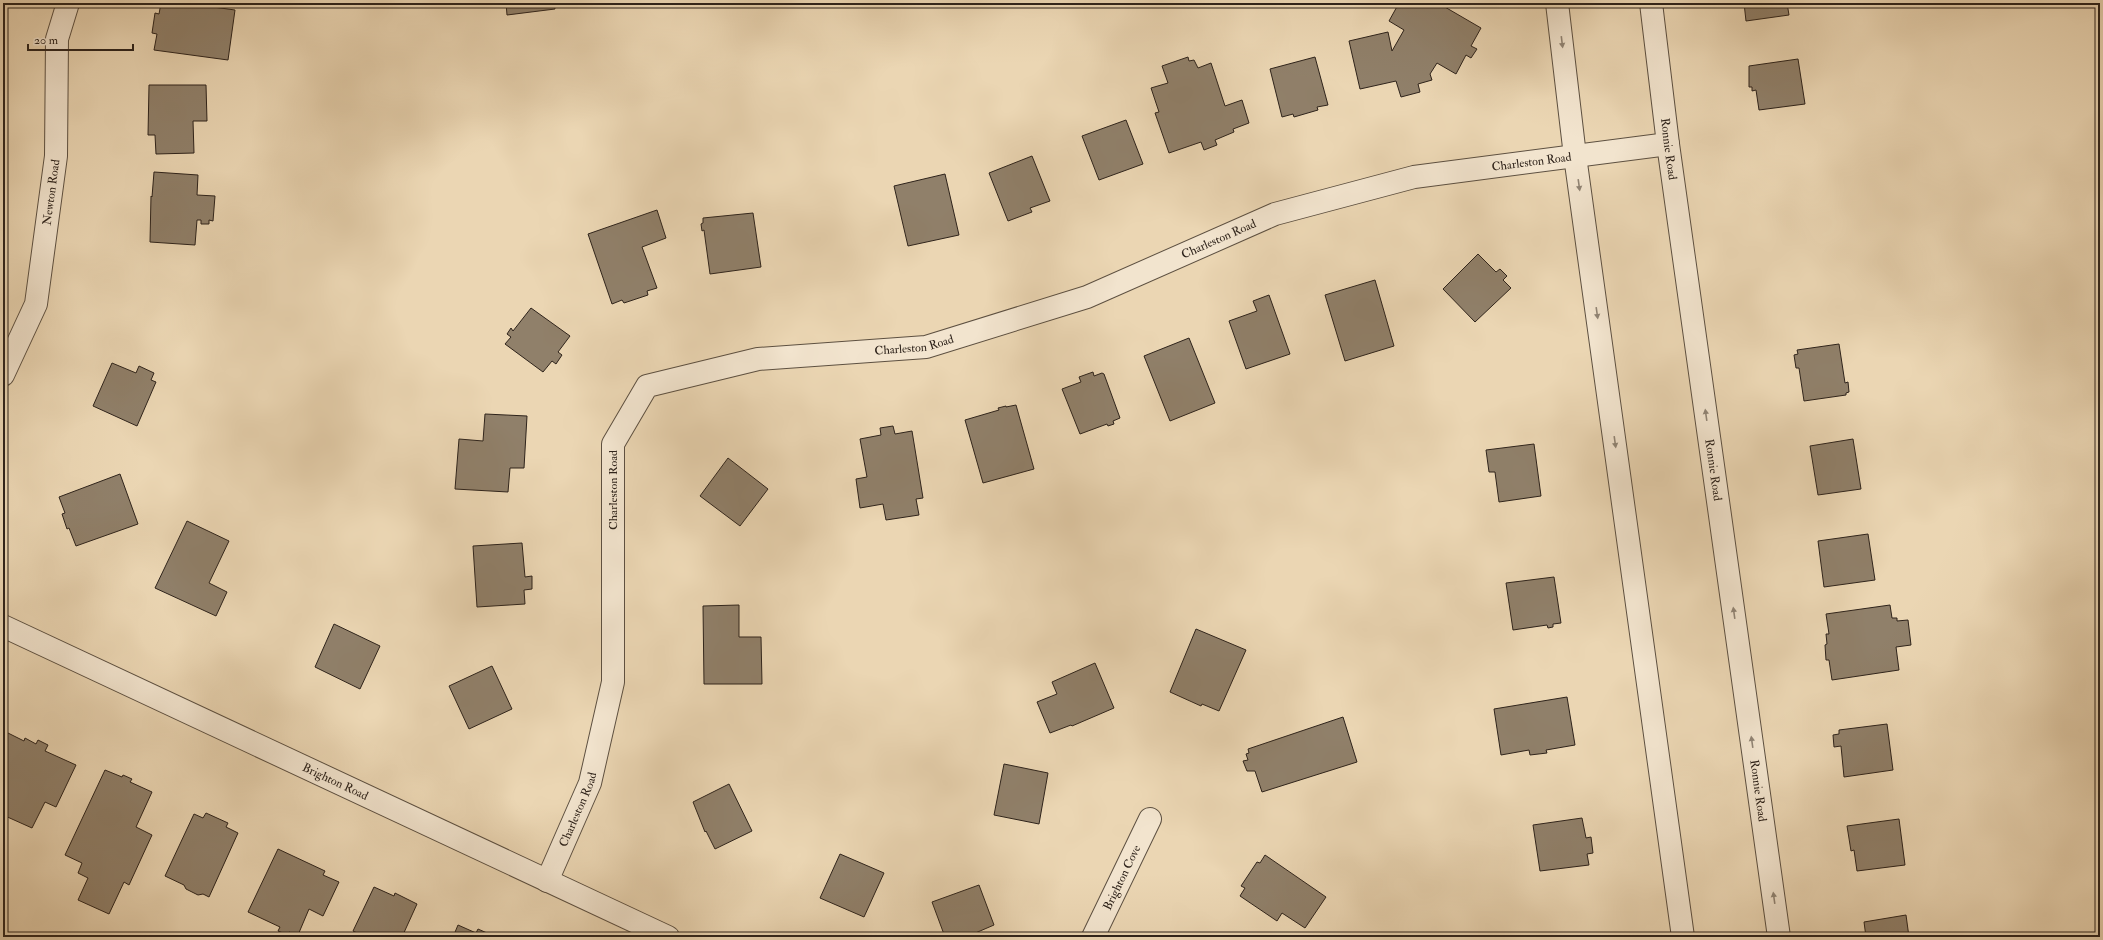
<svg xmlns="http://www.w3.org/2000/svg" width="2103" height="940" font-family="'IM FELL Double Pica',serif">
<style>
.building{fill:#90806a;stroke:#2e231b}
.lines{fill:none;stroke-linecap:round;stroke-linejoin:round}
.minor-casing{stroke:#5d5041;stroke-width:24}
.minor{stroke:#f2e4ce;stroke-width:22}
.oneway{fill:#908474}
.labels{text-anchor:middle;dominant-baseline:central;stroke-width:3;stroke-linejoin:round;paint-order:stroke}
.street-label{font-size:12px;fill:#2e231b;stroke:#f2e4ce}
</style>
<rect width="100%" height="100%" fill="#ebd6b3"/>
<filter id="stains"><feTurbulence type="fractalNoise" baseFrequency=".005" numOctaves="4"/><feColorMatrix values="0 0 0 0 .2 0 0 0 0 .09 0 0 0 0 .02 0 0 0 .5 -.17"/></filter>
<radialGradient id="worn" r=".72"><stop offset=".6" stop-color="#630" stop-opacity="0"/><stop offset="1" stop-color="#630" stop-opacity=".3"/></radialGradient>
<path class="building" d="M 161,3 L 184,3 L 235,10 L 228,60 L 154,50 L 157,34 L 152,33 L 155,13 L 159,14 Z
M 506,3 L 554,3 L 555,9 L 507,15 Z
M 1399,3 L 1409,3 L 1416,7 L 1419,3 L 1438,3 L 1481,28 L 1471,46 L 1477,49 L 1471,58 L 1466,55 L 1456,74 L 1437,63 L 1430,74 L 1432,80 L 1418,84 L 1420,92 L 1401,97 L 1396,81 L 1360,89 L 1349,41 L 1388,32 L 1392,51 L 1404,30 L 1389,21 Z
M 1744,3 L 1787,3 L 1789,15 L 1746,21 Z
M 1188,57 L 1189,61 L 1194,60 L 1198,68 L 1211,63 L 1225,106 L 1242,100 L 1249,123 L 1233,129 L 1234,132 L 1215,140 L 1217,145 L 1204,150 L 1201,142 L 1169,153 L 1155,113 L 1159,112 L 1151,88 L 1168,83 L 1162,66 Z
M 1315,57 L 1328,105 L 1317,107 L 1318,110 L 1294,117 L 1293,114 L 1282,117 L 1270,69 Z
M 1798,59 L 1805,104 L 1759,110 L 1756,90 L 1752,91 L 1752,87 L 1749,87 L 1749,66 Z
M 149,85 L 206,85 L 207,121 L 193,121 L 194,153 L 156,154 L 155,135 L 148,135 Z
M 1126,120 L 1143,164 L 1099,180 L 1082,136 Z
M 1032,156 L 1050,201 L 1030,208 L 1032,212 L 1008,221 L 989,173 Z
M 154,172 L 198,175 L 197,195 L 215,196 L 213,221 L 209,220 L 209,224 L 201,224 L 201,220 L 197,220 L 195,245 L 150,242 L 151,196 L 152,197 Z
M 945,174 L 959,235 L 908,246 L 894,186 Z
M 657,210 L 666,238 L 642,247 L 657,288 L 647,291 L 648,295 L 624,303 L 622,300 L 612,304 L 588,234 Z
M 753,213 L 761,267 L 710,274 L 704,230 L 702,231 L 701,224 L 703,223 L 703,218 Z
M 1478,254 L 1496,272 L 1500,269 L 1507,276 L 1503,280 L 1511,288 L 1475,322 L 1443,289 Z
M 1375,280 L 1394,346 L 1345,361 L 1325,295 Z
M 1269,295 L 1290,354 L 1246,369 L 1229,321 L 1257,311 L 1253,301 Z
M 531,308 L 570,336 L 558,352 L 562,355 L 556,364 L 552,361 L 543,372 L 505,344 L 511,337 L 507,334 L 511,328 L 513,331 Z
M 1189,338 L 1215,403 L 1170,421 L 1144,356 Z
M 1839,344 L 1845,383 L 1848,382 L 1849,392 L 1846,393 L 1846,395 L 1804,401 L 1799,368 L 1796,368 L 1794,355 L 1798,354 L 1797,350 Z
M 112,363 L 136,373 L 139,366 L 154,373 L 151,380 L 156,382 L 137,426 L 93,406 Z
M 1093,372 L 1094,376 L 1102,373 L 1104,374 L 1120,418 L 1113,421 L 1114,424 L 1108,426 L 1107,424 L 1080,434 L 1062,389 L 1081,382 L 1079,377 Z
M 1016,405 L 1034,469 L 983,483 L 965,420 L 999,410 L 998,408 L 1006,406 L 1006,407 Z
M 485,414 L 527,416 L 524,468 L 510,468 L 508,492 L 455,489 L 459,439 L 483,441 Z
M 893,426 L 895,434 L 912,431 L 923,498 L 916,499 L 919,515 L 886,520 L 883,504 L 860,508 L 856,479 L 867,477 L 860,439 L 881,435 L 880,428 Z
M 1853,439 L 1861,489 L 1818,495 L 1810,446 Z
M 1534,444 L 1541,496 L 1499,502 L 1495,472 L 1489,472 L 1486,450 Z
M 728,458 L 768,489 L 740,526 L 700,496 Z
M 120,474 L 138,524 L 76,546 L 69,528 L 67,529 L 62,514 L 65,513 L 59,497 Z
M 187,521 L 229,541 L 209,583 L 227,592 L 216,616 L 155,588 Z
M 1868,534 L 1875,580 L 1824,587 L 1818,541 Z
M 522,543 L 525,577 L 532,576 L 532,589 L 524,590 L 525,604 L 477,607 L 473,546 Z
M 1554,577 L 1561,623 L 1553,624 L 1553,627 L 1548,628 L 1547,625 L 1513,630 L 1506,583 Z
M 739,605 L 739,637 L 761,637 L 762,684 L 704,684 L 703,606 Z
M 1890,605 L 1892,618 L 1897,618 L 1897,621 L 1908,620 L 1911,645 L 1896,647 L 1899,670 L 1832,680 L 1829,660 L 1826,660 L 1825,645 L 1827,644 L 1826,634 L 1829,634 L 1826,614 Z
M 334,624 L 380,646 L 360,689 L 315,667 Z
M 1196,629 L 1246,650 L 1219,711 L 1202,704 L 1201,706 L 1170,692 Z
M 1095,663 L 1114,708 L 1072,726 L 1071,725 L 1050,733 L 1037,702 L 1057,694 L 1052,682 Z
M 492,666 L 512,709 L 469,729 L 449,686 Z
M 1567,697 L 1575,745 L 1546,750 L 1547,753 L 1530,755 L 1529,750 L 1501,755 L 1494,709 Z
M 1343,717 L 1357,762 L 1262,792 L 1255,771 L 1247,771 L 1243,761 L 1248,760 L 1246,754 L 1249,753 L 1248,749 Z
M 1887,724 L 1893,770 L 1844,777 L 1841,746 L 1834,747 L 1833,735 L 1839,734 L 1839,730 Z
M 6,732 L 24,741 L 25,738 L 36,744 L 38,740 L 48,745 L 45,751 L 76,765 L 56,807 L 45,802 L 32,828 L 3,815 L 3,740 Z
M 1004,764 L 1048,773 L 1039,824 L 994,815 Z
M 105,770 L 122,777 L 123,775 L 132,779 L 130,782 L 152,792 L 136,827 L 152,835 L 129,885 L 124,882 L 109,914 L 78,900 L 88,878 L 78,873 L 82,863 L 65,855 Z
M 729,784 L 752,831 L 715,849 L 706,831 L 705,832 L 693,802 Z
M 206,813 L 228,823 L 226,827 L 238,833 L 209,897 L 203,894 L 198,895 L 186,889 L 184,885 L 165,876 L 194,814 L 203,818 Z
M 1582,818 L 1586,838 L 1591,837 L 1593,853 L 1587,854 L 1589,865 L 1540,871 L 1533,825 Z
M 1899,819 L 1905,865 L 1857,871 L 1854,850 L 1851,851 L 1847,826 Z
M 278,849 L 325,871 L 323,875 L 339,882 L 323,916 L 309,909 L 298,935 L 289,932 L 288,935 L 278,931 L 280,927 L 248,912 Z
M 840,854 L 884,873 L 864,917 L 820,898 Z
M 1265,855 L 1326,897 L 1305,928 L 1282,913 L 1277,921 L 1240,896 L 1245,888 L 1241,886 L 1257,862 L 1260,863 Z
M 979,885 L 994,925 L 973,934 L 974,937 L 945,937 L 932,902 Z
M 374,887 L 394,896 L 395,893 L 417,904 L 402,937 L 365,937 L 353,931 Z
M 1906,915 L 1909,937 L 1866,937 L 1864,922 Z
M 458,925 L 476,933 L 478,929 L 496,937 L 453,937 Z
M 1598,935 L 1598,937 L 1582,937 Z"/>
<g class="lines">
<defs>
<g id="minor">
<path d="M 1557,3 L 1575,156 L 1683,937"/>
<path id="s1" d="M 1651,3 L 1668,144 L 1779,937"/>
<path id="s2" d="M 3,375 L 36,304 L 56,156 L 57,39 L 68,3"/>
<path id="s3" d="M 3,626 L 668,937"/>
<path id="s4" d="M 547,881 L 590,783 L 613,682 L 613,444 L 647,386 L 758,359 L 926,347 L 1087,297 L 1275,214 L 1414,177 L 1668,144"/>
<path id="s5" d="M 1093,937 L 1150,819"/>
</g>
</defs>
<use href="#minor" class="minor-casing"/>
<use href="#minor" class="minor"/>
</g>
<defs><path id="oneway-solid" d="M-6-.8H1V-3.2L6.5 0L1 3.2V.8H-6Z"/></defs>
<g class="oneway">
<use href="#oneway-solid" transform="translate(1562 42) rotate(83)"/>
<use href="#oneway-solid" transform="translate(1579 185) rotate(82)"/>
<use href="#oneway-solid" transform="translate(1597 313) rotate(82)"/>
<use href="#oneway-solid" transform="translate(1706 415) rotate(-98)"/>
<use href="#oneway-solid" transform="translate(1615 442) rotate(82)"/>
<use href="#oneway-solid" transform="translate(1734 613) rotate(-98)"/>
<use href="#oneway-solid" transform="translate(1752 742) rotate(-98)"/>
<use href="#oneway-solid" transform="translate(1774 898) rotate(-98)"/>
</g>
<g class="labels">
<g class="street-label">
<text stroke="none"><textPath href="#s1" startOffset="147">Ronnie Road</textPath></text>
<text stroke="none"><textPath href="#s4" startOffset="1435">Charleston Road</textPath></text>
<text stroke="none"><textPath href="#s2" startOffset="191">Newton Road</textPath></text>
<text stroke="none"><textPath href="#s4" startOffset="1111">Charleston Road</textPath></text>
<text stroke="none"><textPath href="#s4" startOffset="787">Charleston Road</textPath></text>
<text stroke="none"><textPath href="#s1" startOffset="471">Ronnie Road</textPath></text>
<text transform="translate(613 490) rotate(-90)">Charleston Road</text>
<text stroke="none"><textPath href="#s3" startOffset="367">Brighton Road</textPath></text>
<text stroke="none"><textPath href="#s1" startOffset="795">Ronnie Road</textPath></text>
<text stroke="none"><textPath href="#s4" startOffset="78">Charleston Road</textPath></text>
<text stroke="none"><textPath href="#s5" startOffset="66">Brighton Cove</textPath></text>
</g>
</g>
<rect width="2103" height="940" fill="none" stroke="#ebd6b3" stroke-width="16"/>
<rect x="4" y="4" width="2095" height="932" fill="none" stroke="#2e231b" stroke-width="2"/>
<rect x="8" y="8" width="2087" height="924" fill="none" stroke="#2e231b"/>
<path d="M28 44v6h105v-6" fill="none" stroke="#2e231b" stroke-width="2"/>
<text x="34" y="44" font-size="12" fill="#2e231b" stroke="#f2e4ce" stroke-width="3" paint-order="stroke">20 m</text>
<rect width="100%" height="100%" filter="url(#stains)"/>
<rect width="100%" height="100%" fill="url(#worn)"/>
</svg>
